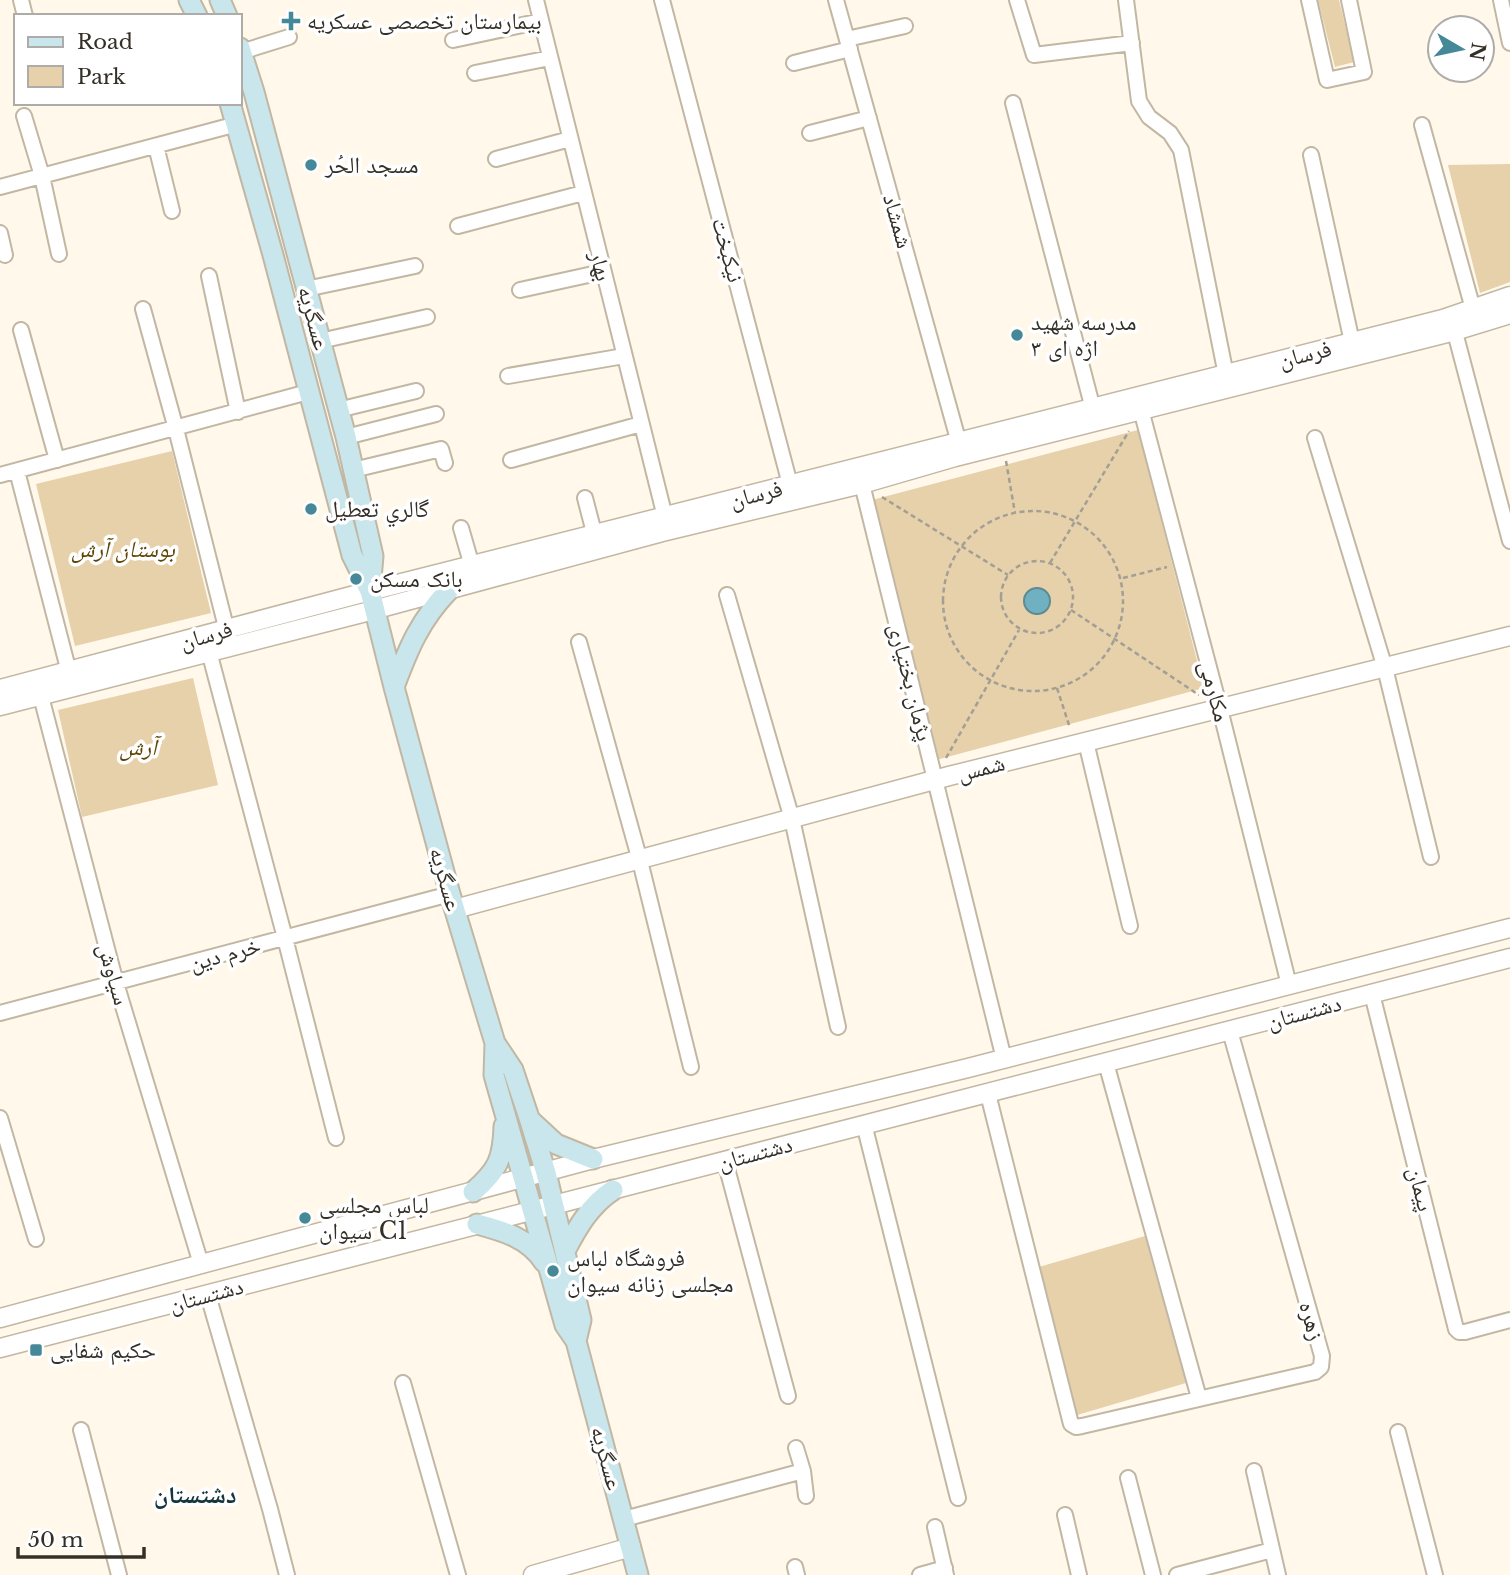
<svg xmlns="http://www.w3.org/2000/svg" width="1510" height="1575" font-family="'Libre Baskerville','Noto Naskh Arabic',serif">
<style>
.green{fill:#e6d1ab}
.water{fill:#6fb1c1;stroke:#5d8a93;stroke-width:2}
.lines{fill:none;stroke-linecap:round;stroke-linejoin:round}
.minor-casing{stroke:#c2b7a3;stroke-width:18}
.tertiary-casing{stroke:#c2b7a3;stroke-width:21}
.secondary-casing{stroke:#c2b7a3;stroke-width:23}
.path{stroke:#a49f94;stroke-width:2.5;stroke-dasharray:5 3.5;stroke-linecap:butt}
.minor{stroke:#fff;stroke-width:14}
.tertiary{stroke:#fff;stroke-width:18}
.secondary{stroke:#c8e6ec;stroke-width:19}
.poi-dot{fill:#458998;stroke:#fff;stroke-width:2.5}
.labels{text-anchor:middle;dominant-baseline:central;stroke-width:7;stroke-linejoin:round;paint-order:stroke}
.poi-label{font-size:23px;fill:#343028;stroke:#fff;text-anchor:start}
.street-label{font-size:23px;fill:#343028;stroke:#fff}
.park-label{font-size:23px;font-style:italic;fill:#5f4505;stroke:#fff}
.neighbourhood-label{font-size:24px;font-weight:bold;fill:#15353d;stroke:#fff}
</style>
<rect width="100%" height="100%" fill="#fff8eb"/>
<path class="green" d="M 1318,0 L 1339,0 L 1354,62 L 1335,67 Z
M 1510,164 L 1510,282 L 1480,293 L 1448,165 Z
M 1138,430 L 1204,688 L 936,760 L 872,500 Z
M 172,451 L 211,613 L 75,646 L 36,484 Z
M 193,678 L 218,785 L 82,817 L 58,710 Z
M 1145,1236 L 1186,1383 L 1077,1415 L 1039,1267 Z"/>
<path class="water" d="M1024 601a13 13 0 1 1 26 0a13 13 0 1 1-26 0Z"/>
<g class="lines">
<defs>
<path id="minor" d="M 21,0 L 25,16
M 536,0 L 667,525
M 662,0 L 792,492
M 836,0 L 959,443
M 1017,0 L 1034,55 L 1132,43
M 1126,0 L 1139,101 L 1149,117 L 1170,133 L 1181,150 L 1226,375
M 1309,0 L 1327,80 L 1364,72 L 1349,0
M 1501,0 L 1510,43
M 847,39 L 905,26
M 453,40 L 541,21
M 241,52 L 289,37
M 794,63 L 850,49
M 475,73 L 550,58
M 1013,103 L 1093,409
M 24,116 L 42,176 L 59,254
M 1422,125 L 1473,309
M 810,133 L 869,118
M 156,146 L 172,211
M 1311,155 L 1352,342
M 496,159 L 570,139
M 0,187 L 237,124
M 458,226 L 583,193
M 0,233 L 5,255
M 209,276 L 238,412
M 306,289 L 415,266
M 520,290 L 602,272
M 143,309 L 176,429 L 229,639
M 1452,321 L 1510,541
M 21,330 L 57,460
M 320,341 L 427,317
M 508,376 L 624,356
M 1139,402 L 1220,709 L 1289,985
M 338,410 L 416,391
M 346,437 L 436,414
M 1315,438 L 1385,668 L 1431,857
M 511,460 L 641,424
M 353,470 L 441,449 L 445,463
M 17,471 L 71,680
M 0,475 L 308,392
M 860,476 L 1004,1059
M 585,498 L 597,544
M 461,528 L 472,566
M 727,595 L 792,819 L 838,1027
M 579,642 L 640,861 L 691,1067
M 207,644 L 285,938 L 336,1138
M 38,685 L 116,983 L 201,1264
M 1086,742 L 1130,926
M 1372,994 L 1456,1329 L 1459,1332 L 1465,1332 L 1510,1320
M 0,1013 L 450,894
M 1106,1063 L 1199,1398
M 988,1094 L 1071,1424 L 1076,1427 L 1082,1426 L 1315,1372 L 1321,1367 L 1322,1356 L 1230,1031
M 0,1118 L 36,1239
M 864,1124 L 958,1498
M 725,1161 L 788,1396
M 208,1295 L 270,1509 L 287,1575
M 403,1383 L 458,1575
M 81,1430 L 119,1575
M 1398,1432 L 1435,1575
M 796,1448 L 803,1471
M 1254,1471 L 1278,1575
M 1128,1478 L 1153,1575
M 1065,1515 L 1079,1575
M 624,1519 L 803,1471 L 806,1496
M 935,1527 L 946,1575
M 795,1567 L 797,1575
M 920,1575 L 945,1568
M 1177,1575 L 1272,1550"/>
<path id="tertiary" d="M 0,689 L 370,591 L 1443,319 L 1510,296
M 0,706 L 362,613 L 662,532 L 862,484 L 955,457 L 1455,331 L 1510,314
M 455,909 L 949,776 L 1510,636
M 0,1318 L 593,1159 L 968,1068 L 1510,928
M 0,1348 L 1510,958
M 533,1575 L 631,1547"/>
<path id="secondary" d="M 189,0 L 197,16
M 220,0 L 227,16
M 240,48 L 254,92 L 346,437 L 373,556 L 370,590
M 230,103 L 273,255 L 352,555 L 370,591 L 394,687 L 450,894 L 495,1043 L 494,1075 L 565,1325 L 576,1341 L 638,1575
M 394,687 C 408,649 420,620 449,590
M 495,1043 L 513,1070 L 529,1118 L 546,1173 L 581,1320 L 576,1341
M 530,1120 L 556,1144 L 593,1159
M 473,1192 C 498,1170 503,1159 504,1126
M 477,1224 C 503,1231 529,1238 544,1262
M 565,1251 C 577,1228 590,1205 613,1190"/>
</defs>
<use href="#minor" class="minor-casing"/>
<use href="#tertiary" class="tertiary-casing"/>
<use href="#secondary" class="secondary-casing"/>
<path class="path" d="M 1006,461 L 1015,513
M 882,497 L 1008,575
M943 601a90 90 0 1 1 180 0a90 90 0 1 1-180 0Z
M1001 597a36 36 0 1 1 72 0a36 36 0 1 1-72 0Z
M 1050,563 L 1129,431
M 1123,578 L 1167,567
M 1071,610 L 1199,695
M 1057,688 L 1070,728
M 946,758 L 1019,630"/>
<use href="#minor" class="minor"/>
<use href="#tertiary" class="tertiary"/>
<use href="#secondary" class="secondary"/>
</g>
<g class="poi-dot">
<path d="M287.5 10.5h7v7h7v7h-7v7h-7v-7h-7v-7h7z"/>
<circle cx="311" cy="165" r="7"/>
<circle cx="1017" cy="335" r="7"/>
<circle cx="311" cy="509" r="7"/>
<circle cx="356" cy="579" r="7"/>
<circle cx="305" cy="1218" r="7"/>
<circle cx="553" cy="1271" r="7"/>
<rect x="29" y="1343" width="14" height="14" rx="3.5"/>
</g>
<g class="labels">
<g class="poi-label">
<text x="307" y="21">بیمارستان تخصصی عسکریه</text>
<text x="325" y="165">مسجد الحُر</text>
<text x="1031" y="322">مدرسه شهید<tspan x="1031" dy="26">اژه ای ۳</tspan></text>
<text x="325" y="509">گالري تعطيل</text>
<text x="370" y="579">بانک مسکن</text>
<text x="319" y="1205">لباس مجلسی<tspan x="319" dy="26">سیوان C1</tspan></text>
<text x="567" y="1258">فروشگاه لباس<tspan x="567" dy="26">مجلسی زنانه سیوان</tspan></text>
<text x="50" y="1350">حکیم شفایی</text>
</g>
<g class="street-label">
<text transform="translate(898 221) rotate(74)">شمشاد</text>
<text transform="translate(728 250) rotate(75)">نیکبخت</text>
<text transform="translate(601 266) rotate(76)">بهار</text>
<text transform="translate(314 318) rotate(75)">عسگریه</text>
<text transform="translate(1305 354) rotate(-14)">فرسان</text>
<text transform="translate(756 494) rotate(-14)">فرسان</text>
<text transform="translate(206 635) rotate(-15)">فرسان</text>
<text transform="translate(911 682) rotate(76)">پژمان بختیاری</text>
<text transform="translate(1215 691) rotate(75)">مکارمی</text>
<text transform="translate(981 768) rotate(-14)">شمس</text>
<text transform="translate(446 879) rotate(74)">عسگریه</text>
<text transform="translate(225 954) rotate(-15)">خرم دین</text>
<text transform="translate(114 974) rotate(74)">سیاوش</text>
<text transform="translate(1304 1012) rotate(-15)">دشتستان</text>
<text transform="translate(755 1153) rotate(-15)">دشتستان</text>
<text transform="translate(1421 1189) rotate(76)">پیمان</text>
<text transform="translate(206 1295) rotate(-15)">دشتستان</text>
<text transform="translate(1312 1321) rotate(74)">زهره</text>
<text transform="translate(607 1458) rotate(75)">عسگریه</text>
</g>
<g class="park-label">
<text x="123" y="549">بوستان آرش</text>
<text x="138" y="747">آرش</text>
</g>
<g class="neighbourhood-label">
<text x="195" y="1494">دشتستان</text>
</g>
</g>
<rect x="14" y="14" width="228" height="91" fill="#ffffff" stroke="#aeaca9" stroke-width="2"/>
<rect x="28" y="37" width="35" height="10" fill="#c8e6ec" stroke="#aeaca9" stroke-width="2"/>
<text x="77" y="49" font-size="21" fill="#343028">Road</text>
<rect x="28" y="66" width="35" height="21" fill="#e6d1ab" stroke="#aeaca9" stroke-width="2"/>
<text x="77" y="84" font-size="21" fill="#343028">Park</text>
<g transform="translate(1461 49) rotate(99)"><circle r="33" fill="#ffffff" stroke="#aeaca9" stroke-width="2"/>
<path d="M0-5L12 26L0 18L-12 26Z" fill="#458998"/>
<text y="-10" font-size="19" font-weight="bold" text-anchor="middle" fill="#343028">N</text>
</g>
<path d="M18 1547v10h126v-10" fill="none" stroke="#343028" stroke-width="3.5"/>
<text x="28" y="1547" font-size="21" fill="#343028" stroke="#ffffff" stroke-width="5" paint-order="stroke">50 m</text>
</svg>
